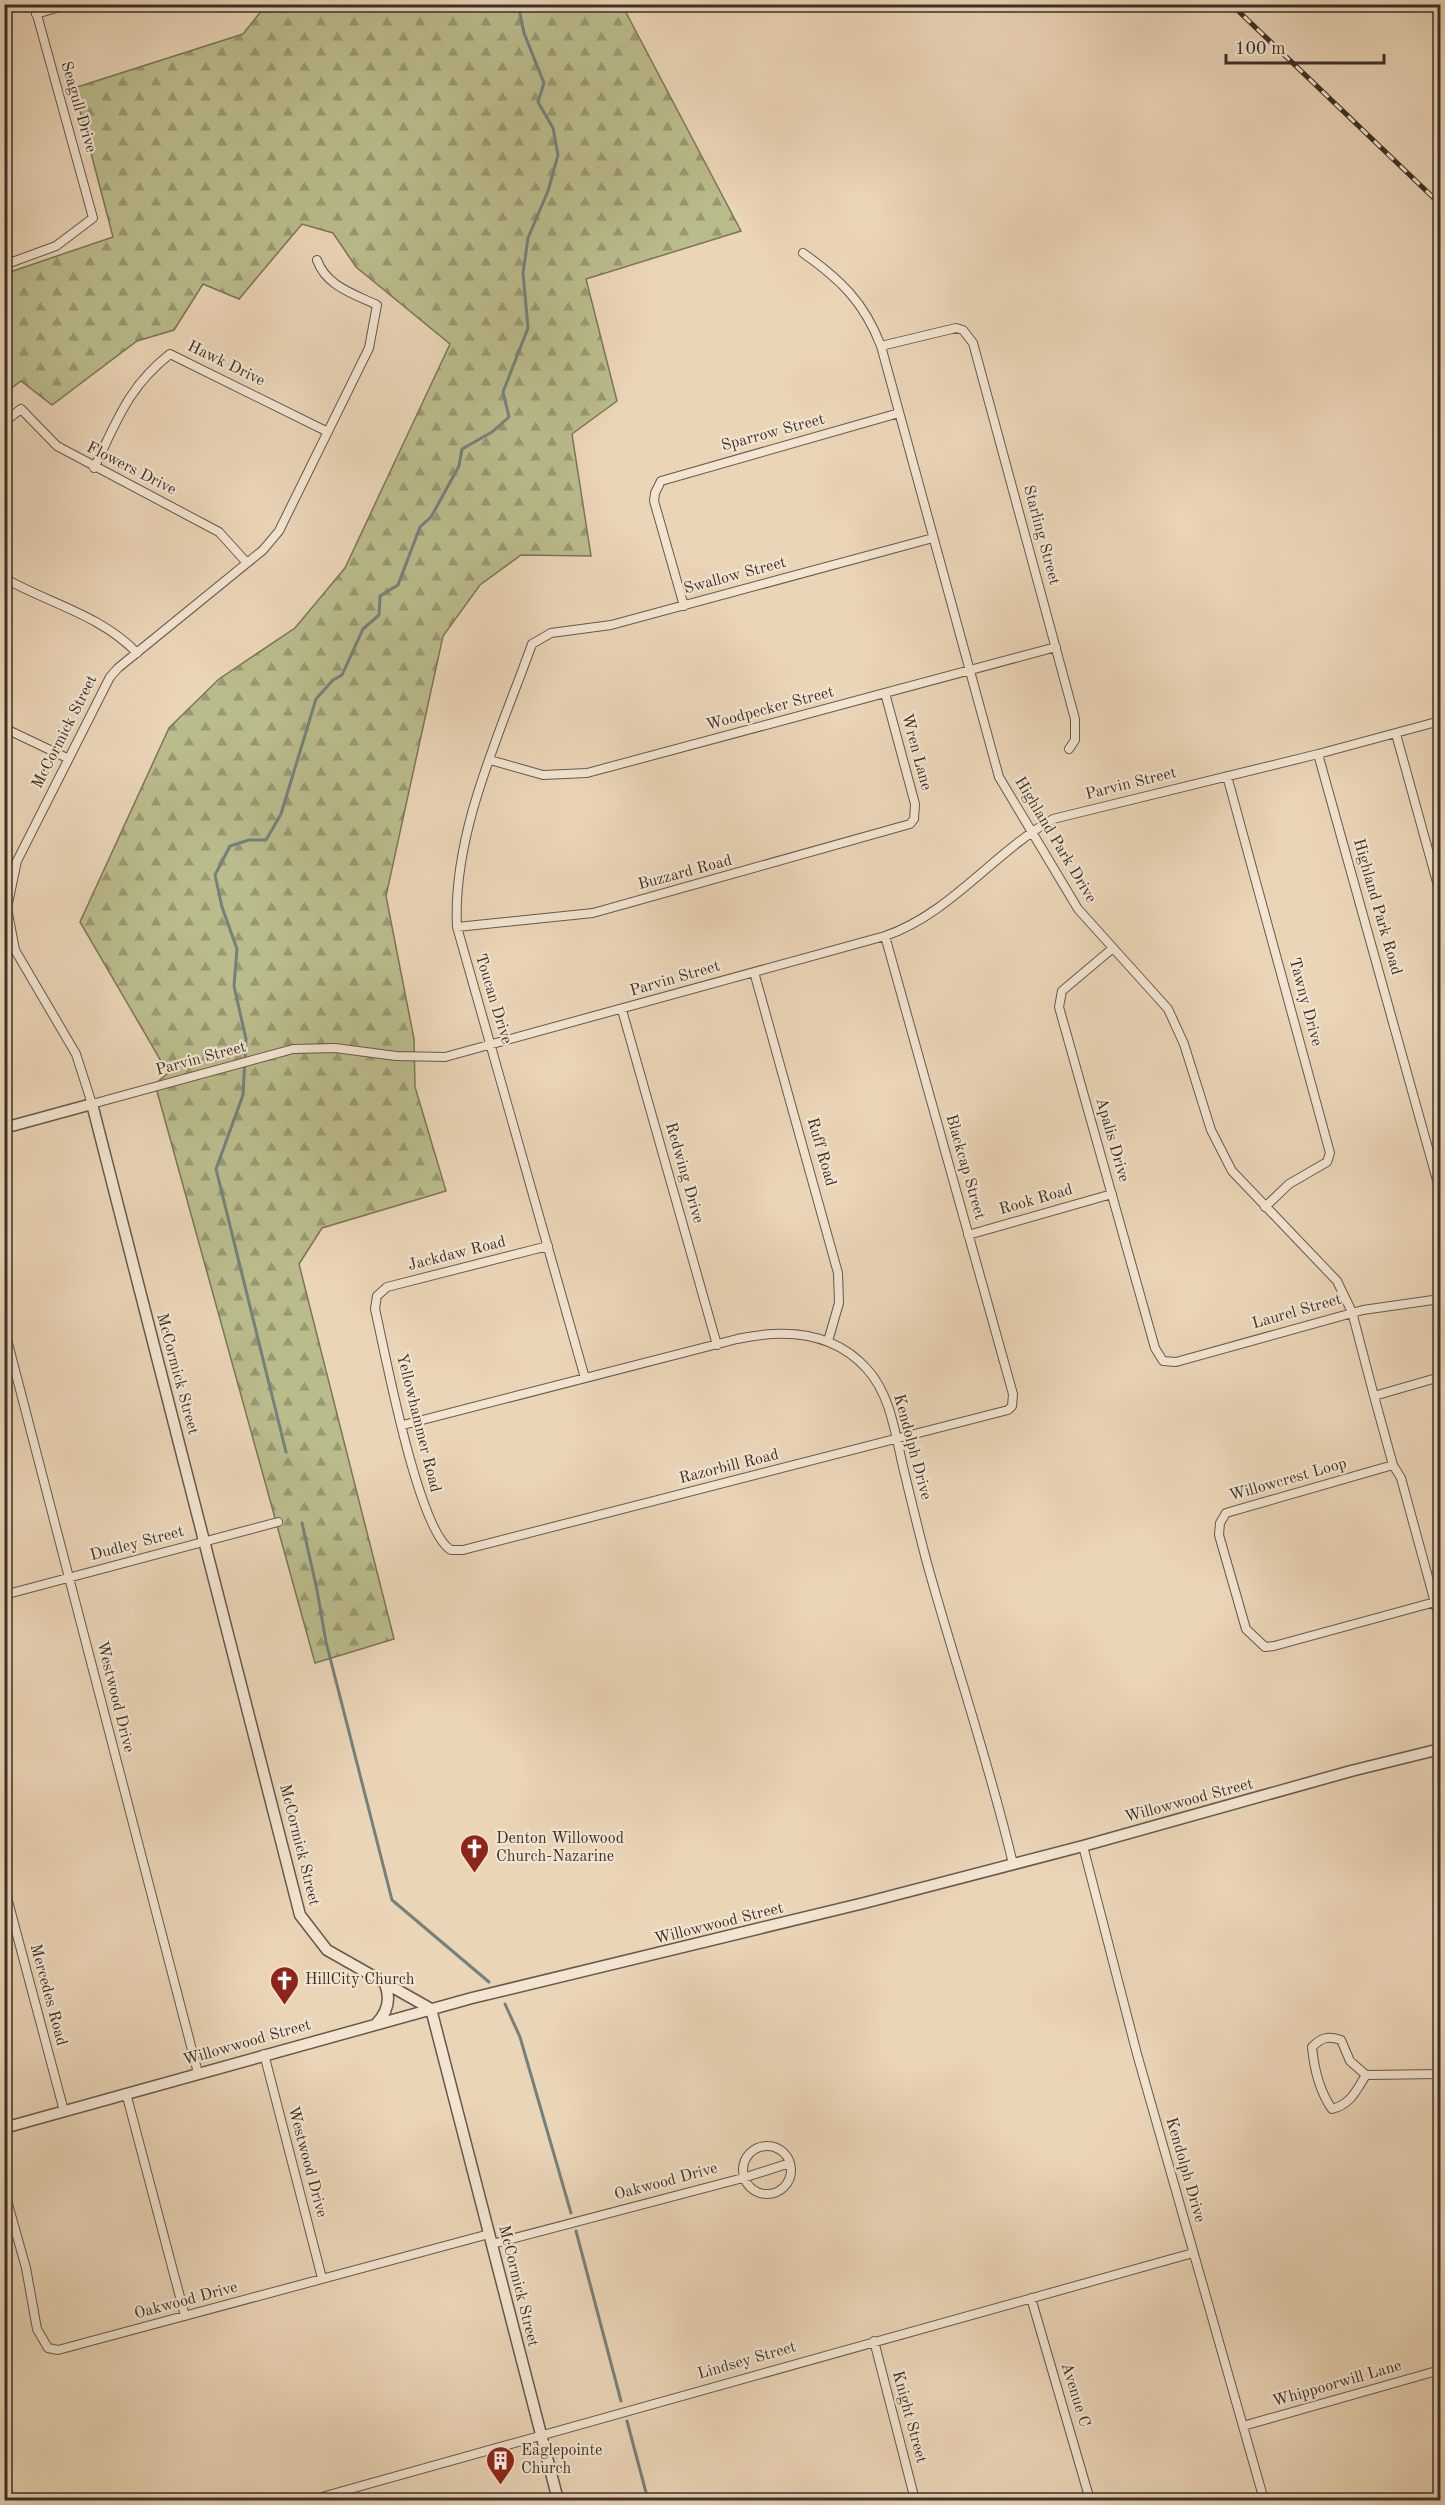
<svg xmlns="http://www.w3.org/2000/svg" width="1445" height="2505" font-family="'Old Standard TT',serif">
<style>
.forest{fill:url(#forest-firs);stroke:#7a765a;stroke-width:1.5}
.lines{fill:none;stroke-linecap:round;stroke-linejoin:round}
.stream{stroke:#74817d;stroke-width:3}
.minor-casing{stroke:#66594c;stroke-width:10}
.tertiary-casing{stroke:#66594c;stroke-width:13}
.minor{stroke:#f2e4d0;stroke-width:8}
.tertiary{stroke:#f2e4d0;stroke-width:10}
.rail-casing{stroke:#3a3028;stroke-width:5}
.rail{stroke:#f2e4d0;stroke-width:3;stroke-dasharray:9;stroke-linecap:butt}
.labels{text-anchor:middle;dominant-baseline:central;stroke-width:4.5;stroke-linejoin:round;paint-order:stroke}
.street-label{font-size:16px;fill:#3a3028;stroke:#f2e4d0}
.poi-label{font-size:16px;fill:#3a3028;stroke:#f2e4d0;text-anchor:start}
</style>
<defs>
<pattern id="forest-firs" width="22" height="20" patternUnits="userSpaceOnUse" patternTransform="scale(1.5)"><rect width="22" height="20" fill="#bbbc8c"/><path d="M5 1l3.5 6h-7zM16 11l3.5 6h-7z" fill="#999972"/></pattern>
</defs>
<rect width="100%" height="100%" fill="#ebd5b7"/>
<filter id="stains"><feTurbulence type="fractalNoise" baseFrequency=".00333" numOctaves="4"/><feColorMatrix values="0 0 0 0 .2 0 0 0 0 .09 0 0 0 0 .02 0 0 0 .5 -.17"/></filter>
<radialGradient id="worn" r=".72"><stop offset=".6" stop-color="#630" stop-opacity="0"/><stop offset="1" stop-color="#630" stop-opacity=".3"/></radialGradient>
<path class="forest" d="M 266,5 L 622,5 L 741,231 L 586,279 L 617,401 L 572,434 L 591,556 L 521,555 L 480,585 L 443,636 L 386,896 L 414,1039 L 415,1087 L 446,1191 L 322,1228 L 299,1264 L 394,1639 L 315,1663 L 155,1084 L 168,1073 L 80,922 L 169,728 L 219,679 L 295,628 L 345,568 L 450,344 L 356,267 L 333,233 L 302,224 L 239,299 L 203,284 L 174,330 L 137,341 L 52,405 L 21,381 L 5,393 L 4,274 L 113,237 L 74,88 L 243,34 Z"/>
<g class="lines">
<path class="stream" d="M 286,1452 L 216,1169 L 243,1095 L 246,1039 L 234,986 L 237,949 L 222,907 L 215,875 L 230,846 L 249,840 L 266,840 L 281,814 L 316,699 L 333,680 L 342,675 L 363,629 L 379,615 L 380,596 L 398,585 L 420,527 L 431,517 L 459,466 L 462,449 L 492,432 L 509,417 L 503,392 L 528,328 L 523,273 L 528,238 L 548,191 L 558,155 L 553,128 L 538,102 L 544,83 L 524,33 L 518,4
M 302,1523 L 317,1590 L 326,1642 L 392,1900 L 489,1982
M 505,2004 L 520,2037 L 571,2213
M 576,2231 L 621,2401
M 627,2421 L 648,2500"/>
<defs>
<path id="minor" d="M 36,14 L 70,4
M 803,253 C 841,280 864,302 881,346 L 999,777 L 1078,909 L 1168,1009 L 1184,1044 L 1211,1130 L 1232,1171 L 1337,1281 L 1352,1312 L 1374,1396
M 317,260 C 326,286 354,294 377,305 L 369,348 L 279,531 L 263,550 L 118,668 L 110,677 L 17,861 L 7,908 L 15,950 L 76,1054 L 92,1104 L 293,1049 L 335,1048 L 396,1056 L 445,1057 L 885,936 C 950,914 994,852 1053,819 L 1318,754
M 4,265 L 56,246 L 93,218 L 34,4
M 881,346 L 956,328 L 963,330 L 973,343 L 1075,719 L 1075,740 L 1069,749
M 4,422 L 21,409 L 57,446 L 219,532 L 247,563
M 94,468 C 117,421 128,387 170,354 L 328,432
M 4,578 C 48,603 101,615 137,653
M 684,606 L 654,501 L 655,493 L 661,481 L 899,413
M 1440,721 L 1318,754 L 1440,1191
M 4,728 L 67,758
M 1396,734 L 1440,893
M 490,760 L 543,775 L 587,773 L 1056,647
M 1227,776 L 1330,1153 L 1327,1162 L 1289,1184 L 1265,1207
M 457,927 L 593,913 L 910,824 L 914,819 L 915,804 L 885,693
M 1113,948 L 1062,991 L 1059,1007 L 1155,1348 L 1163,1361 L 1176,1362 L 1363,1310 L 1440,1299
M 754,972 L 838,1273 L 839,1303 L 828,1341
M 622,1010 L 717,1345
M 968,1235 L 1112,1194
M 548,1246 L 387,1287 L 377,1296 L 375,1309 C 385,1352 418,1531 451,1550 L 463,1550 L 1008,1410 L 1012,1406 L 1013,1394 L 885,936
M 4,1328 L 198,2073
M 1440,1377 L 1374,1396 L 1393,1465 L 1401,1478 L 1440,1621
M 585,1378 L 457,927 C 452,833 501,731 532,644 L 551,633 L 611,625 L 933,538
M 403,1425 L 737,1339 C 783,1329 833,1331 867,1369 C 892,1396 896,1440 905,1475 C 912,1504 919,1533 927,1563 C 955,1664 989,1762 1013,1864
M 1393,1465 L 1226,1513 L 1220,1523 L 1219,1535 L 1246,1629 L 1265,1647 L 1274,1646 L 1435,1602
M 4,1595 L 278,1522
M 1083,1846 L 1137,2054 L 1264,2500
M 4,1886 L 64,2111
M 264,2054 L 322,2278
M 1366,2075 C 1356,2091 1351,2104 1332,2109 C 1320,2092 1314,2068 1312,2047 C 1322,2037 1328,2036 1341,2040 L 1350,2061 L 1366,2075 L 1440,2074
M 126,2093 L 185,2316
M743 2170a24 24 0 1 1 48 0a24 24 0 1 1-48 0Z
M 4,2190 L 26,2268 L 37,2329 L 48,2348 L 58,2350 L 489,2234
M 492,2244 L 743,2178 L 790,2163
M 1031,2298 L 1090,2500
M 874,2341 L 915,2500
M 1243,2426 L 1440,2370
M 311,2500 L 1193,2253
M 1432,2500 L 1440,2491"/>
<path id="tertiary" d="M 4,1128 L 92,1104 L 300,1915 L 327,1950 L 431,2009 L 558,2500
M 376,2024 C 388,2012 391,1999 385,1984
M 4,2128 L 472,1998 L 864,1903 L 1083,1846 L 1351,1771 L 1440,1749"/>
</defs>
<use href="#minor" class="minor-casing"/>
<use href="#tertiary" class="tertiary-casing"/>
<use href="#minor" class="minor"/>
<use href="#tertiary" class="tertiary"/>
<defs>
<path id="rail" d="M 1231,4 L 1440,204"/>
</defs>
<use href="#rail" class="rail-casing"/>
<use href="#rail" class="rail"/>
</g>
<defs>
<symbol id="church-pin" viewBox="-11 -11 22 30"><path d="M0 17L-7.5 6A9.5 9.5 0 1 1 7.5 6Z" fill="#8f2418" stroke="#f2e4d0"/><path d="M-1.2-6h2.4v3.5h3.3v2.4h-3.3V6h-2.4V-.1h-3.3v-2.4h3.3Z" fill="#fff"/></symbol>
<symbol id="building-pin" viewBox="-11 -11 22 30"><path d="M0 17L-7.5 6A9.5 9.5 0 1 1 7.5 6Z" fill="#8f2418" stroke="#f2e4d0"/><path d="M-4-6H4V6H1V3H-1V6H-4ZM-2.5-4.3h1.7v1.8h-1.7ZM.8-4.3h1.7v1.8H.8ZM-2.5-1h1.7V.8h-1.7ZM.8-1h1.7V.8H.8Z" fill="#fff"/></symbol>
</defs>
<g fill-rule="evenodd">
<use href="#church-pin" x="458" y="1832" width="33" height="45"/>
<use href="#church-pin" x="268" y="1964" width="33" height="45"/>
<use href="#building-pin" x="484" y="2444" width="33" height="45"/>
</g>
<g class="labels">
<g class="street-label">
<text transform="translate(78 107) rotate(74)">Seagull Drive</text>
<text transform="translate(226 364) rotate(26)">Hawk Drive</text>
<text transform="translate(773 433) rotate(-15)">Sparrow Street</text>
<text transform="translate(131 469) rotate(27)">Flowers Drive</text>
<text transform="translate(1041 535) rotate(75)">Starling Street</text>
<text transform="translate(735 576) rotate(-15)">Swallow Street</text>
<text transform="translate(770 709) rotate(-15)">Woodpecker Street</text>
<text transform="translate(65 732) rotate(-63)">McCormick Street</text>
<text transform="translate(916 752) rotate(75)">Wren Lane</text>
<text transform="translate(1131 784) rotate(-14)">Parvin Street</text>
<text transform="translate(1055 840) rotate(59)">Highland Park Drive</text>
<text transform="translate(685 873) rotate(-15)">Buzzard Road</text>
<text transform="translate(1377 907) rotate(74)">Highland Park Road</text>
<text transform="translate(675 979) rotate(-16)">Parvin Street</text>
<text transform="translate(493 999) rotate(73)">Toucan Drive</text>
<text transform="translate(1305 1002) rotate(75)">Tawny Drive</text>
<text transform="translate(201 1059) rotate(-15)">Parvin Street</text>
<text transform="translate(1112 1140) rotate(74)">Apalis Drive</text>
<text transform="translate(821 1152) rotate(74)">Ruff Road</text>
<text transform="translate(965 1167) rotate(74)">Blackcap Street</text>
<text transform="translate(684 1173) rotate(74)">Redwing Drive</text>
<text transform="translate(1036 1200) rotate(-16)">Rook Road</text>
<text transform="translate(457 1254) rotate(-14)">Jackdaw Road</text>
<text transform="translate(1297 1312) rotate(-16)">Laurel Street</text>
<text transform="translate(177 1374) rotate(75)">McCormick Street</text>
<text transform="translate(418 1423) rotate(76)">Yellowhammer Road</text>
<text transform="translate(912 1447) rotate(75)">Kendolph Drive</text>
<text transform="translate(729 1467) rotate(-14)">Razorbill Road</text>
<text transform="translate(1288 1480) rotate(-16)">Willowcrest Loop</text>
<text transform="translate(137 1544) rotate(-15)">Dudley Street</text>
<text transform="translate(115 1697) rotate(76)">Westwood Drive</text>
<text transform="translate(1189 1801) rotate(-15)">Willowwood Street</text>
<text transform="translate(299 1845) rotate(76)">McCormick Street</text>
<text transform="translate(719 1924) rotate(-14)">Willowwood Street</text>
<text transform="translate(48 1995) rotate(75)">Mercedes Road</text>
<text transform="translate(247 2043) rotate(-16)">Willowwood Street</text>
<text transform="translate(307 2162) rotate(75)">Westwood Drive</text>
<text transform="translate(1185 2170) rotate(74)">Kendolph Drive</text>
<text transform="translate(666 2182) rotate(-15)">Oakwood Drive</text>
<text transform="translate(518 2286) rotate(76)">McCormick Street</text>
<text transform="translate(186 2301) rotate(-15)">Oakwood Drive</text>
<text transform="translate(747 2361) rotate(-16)">Lindsey Street</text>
<text transform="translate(1337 2384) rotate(-16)">Whippoorwill Lane</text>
<text transform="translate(1075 2395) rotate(73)">Avenue C</text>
<text transform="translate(909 2417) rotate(75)">Knight Street</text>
</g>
<g class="poi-label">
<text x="496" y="1839">Denton Willowood<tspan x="496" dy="18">Church-Nazarine</tspan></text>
<text x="305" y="1980">HillCity Church</text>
<text x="521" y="2451">Eaglepointe<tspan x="521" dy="18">Church</tspan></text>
</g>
</g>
<rect width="1445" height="2505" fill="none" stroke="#ebd5b7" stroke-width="24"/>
<rect x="6" y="6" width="1433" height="2493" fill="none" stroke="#3a3028" stroke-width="3"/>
<rect x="12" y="12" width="1421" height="2481" fill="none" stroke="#3a3028" stroke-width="1.5"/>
<path d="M1226 54v9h158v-9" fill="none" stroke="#3a3028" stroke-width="3"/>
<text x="1235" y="54" font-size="18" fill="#3a3028" stroke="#f2e4d0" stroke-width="4.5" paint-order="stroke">100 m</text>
<rect width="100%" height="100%" filter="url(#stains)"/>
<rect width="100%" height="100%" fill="url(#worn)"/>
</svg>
